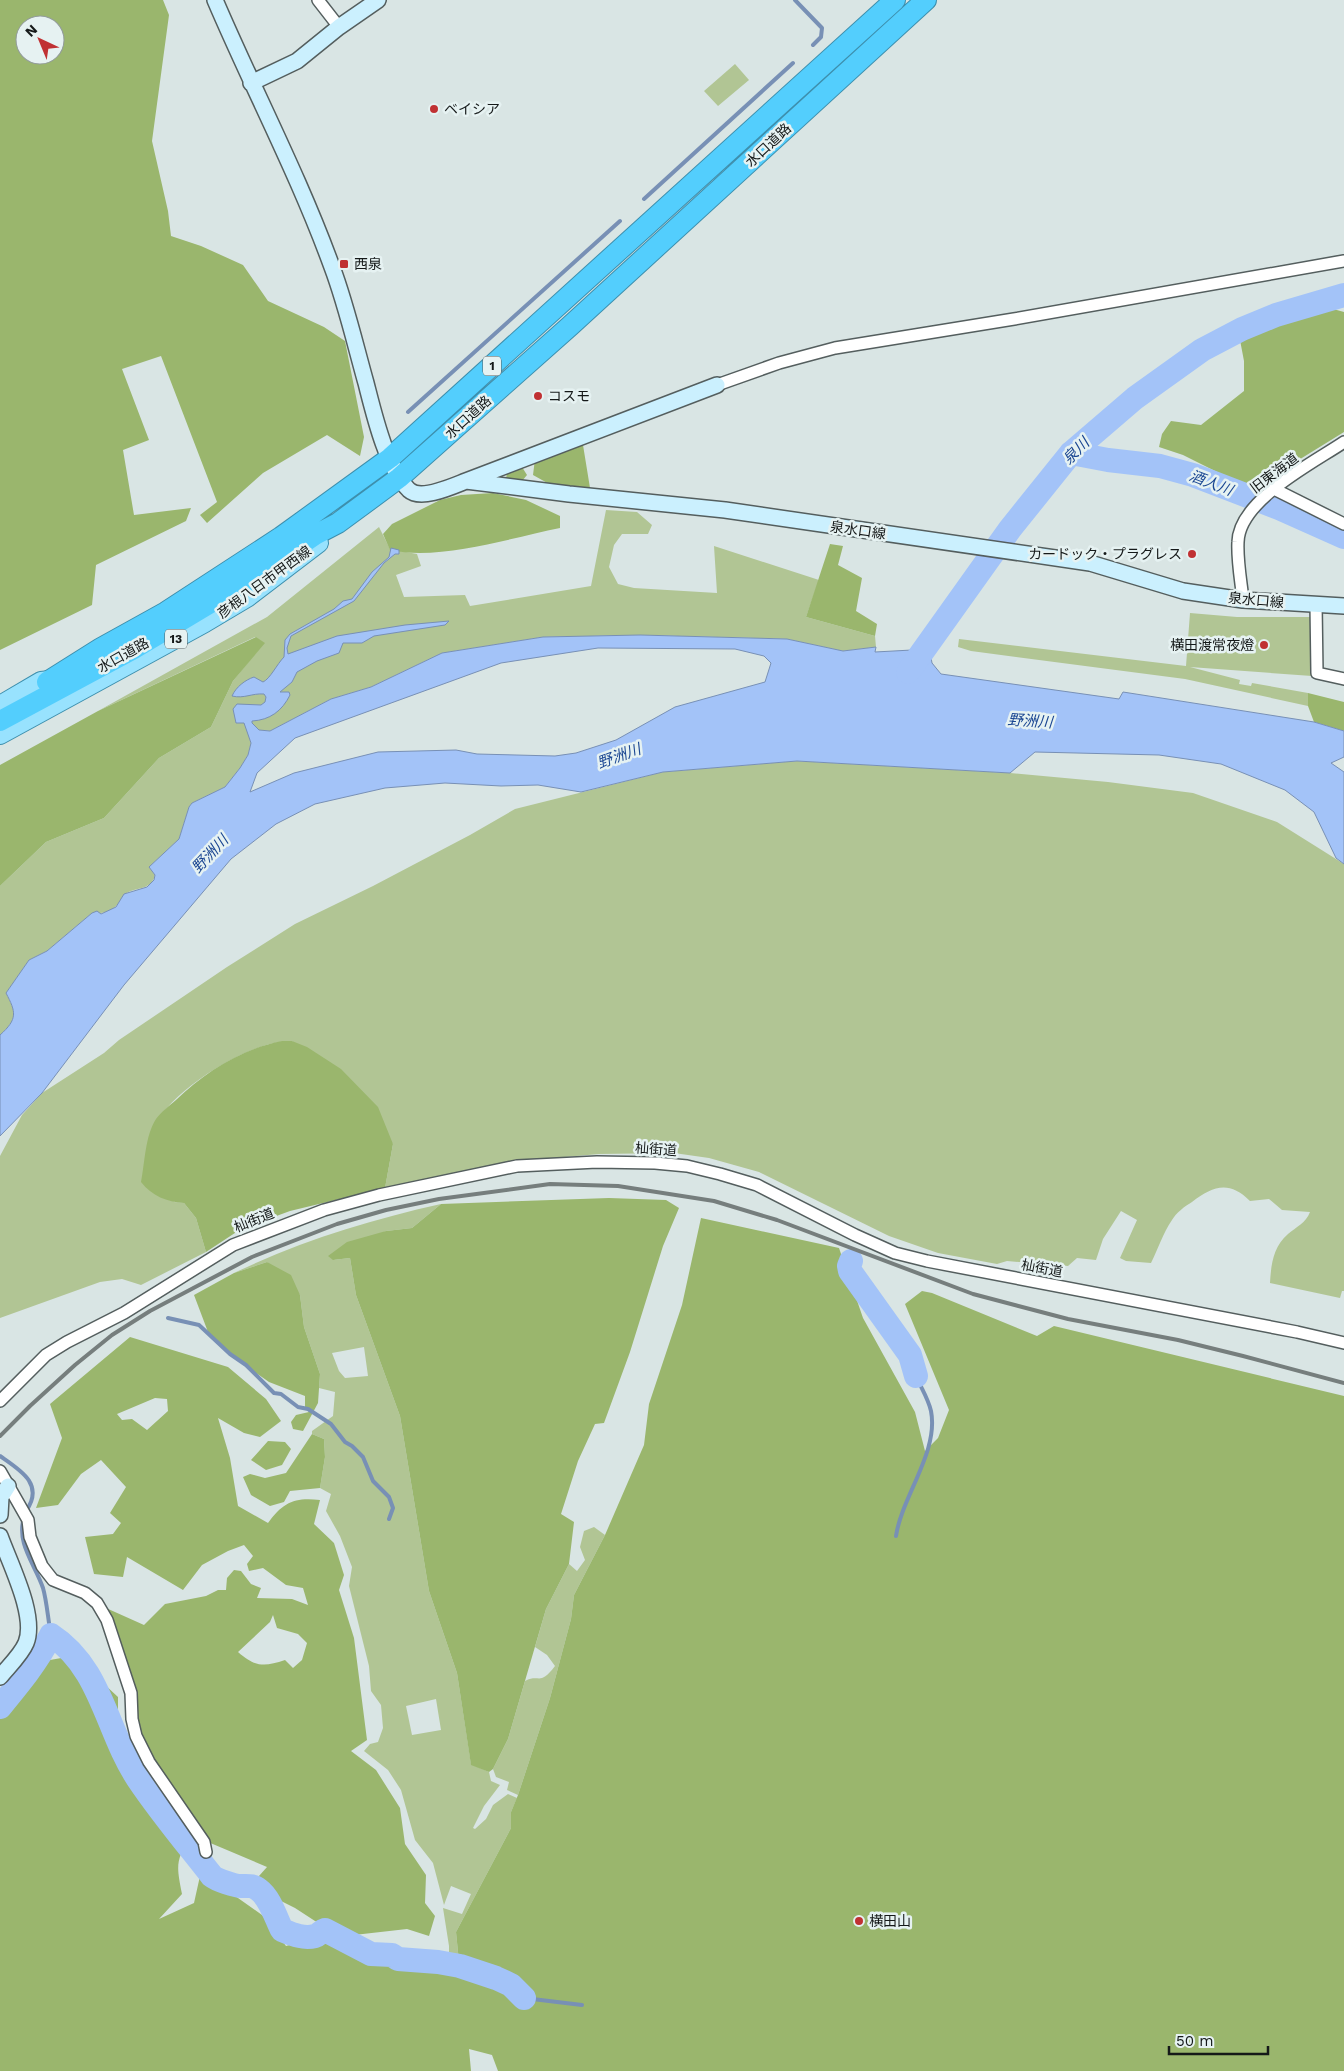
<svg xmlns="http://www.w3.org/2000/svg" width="1344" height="2071" font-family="'Work Sans','Noto Sans JP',sans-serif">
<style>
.green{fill:#b1c594;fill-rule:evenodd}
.forest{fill:#9ab66d;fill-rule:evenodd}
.water{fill:#a3c3f8;stroke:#7890b5;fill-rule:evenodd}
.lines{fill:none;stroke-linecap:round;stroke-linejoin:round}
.stream{stroke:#7890b5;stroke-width:4}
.river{stroke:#a3c3f8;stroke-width:24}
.street-casing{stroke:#545e5e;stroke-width:14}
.secondary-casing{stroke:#545e5e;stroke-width:18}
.primary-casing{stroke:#3d8fad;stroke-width:20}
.highway-casing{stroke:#3d8fad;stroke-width:22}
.street{stroke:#fff;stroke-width:11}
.secondary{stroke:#cbf0fe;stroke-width:15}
.primary{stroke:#98e2fe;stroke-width:18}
.highway{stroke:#53cefd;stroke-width:20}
.rail{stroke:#767e7d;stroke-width:4}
.poi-dot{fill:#c03133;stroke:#e6f2f2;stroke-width:2}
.labels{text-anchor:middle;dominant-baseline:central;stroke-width:5;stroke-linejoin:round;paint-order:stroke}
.shield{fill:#e6f2f2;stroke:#545a5a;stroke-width:1}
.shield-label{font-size:12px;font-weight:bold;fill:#151919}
.poi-label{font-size:14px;fill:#151919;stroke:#e6f2f2;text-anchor:start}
.street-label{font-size:14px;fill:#151919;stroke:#e6f2f2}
.water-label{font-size:15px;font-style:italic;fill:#1a4692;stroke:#e6f2f2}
</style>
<rect width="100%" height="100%" fill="#d9e5e4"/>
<path class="green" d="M 735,64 L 749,80 L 718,106 L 704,91 Z
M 606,510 L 637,512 L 652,525 L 648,534 L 622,534 L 614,545 L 609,567 L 618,584 L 634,588 L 717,593 L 714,546 L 819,580 L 806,617 L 875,636 L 876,647 L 843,651 L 787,639 L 640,635 L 543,637 L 442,653 L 371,687 L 331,699 L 270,731 L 259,730 L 252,723 L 245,723 L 251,743 L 248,755 L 240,768 L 225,787 L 192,803 L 189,807 L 179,839 L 149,867 L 155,875 C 151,892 134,886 124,895 C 121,898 120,902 117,905 C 111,912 101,914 92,913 L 47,951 L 29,960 L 6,993 C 16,1012 18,1019 0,1035 L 0,886 L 46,842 L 104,818 L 159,758 L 211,727 L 233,681 L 264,643 L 255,637 L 98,711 L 267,617 L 379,527 L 390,549 L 417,554 L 421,566 L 396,575 L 404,597 L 465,595 L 470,606 L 591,586 Z
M 1190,613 L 1237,617 L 1310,617 L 1312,676 L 1190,667 L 1240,680 L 1239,684 L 1251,686 L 1252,683 L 1308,693 L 1308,706 L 1185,679 L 971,651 L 958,647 L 959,639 L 1186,666 Z
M 797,761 L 1010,773 L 1108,782 L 1193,793 L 1277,822 L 1344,864 L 1344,1291 L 1342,1291 L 1340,1298 L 1270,1283 C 1271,1265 1273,1247 1288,1234 C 1296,1227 1306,1223 1310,1212 L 1282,1210 L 1269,1199 L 1250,1201 C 1229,1180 1213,1186 1192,1202 C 1185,1206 1176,1213 1172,1220 C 1163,1233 1158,1249 1151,1263 L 1126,1261 L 1120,1258 L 1137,1220 L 1121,1211 L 1103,1239 L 1096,1260 L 1077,1258 L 1068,1266 L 1007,1261 L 997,1264 L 938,1253 L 889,1236 L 759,1172 L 709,1158 L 674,1153 L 599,1154 L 530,1160 L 385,1188 L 393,1144 L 292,1041 C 249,1040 167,1092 151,1132 L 174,1202 L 184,1203 L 196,1218 L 206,1252 L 141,1285 L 122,1279 L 100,1282 L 0,1318 L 0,1156 L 22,1115 L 42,1093 L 104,1053 L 119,1040 L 227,967 L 295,924 L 373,886 L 470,835 L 515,809 L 663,772 Z
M 441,1204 L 412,1228 L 386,1231 L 333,1260 L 350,1258 L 356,1295 L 400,1416 L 429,1591 L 457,1673 L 471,1764 L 489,1772 L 491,1781 L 500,1785 L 484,1806 L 473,1828 L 475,1829 L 486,1819 L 493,1805 L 508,1794 L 517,1798 L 511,1812 L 511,1828 L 456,1932 L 459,1962 L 453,1974 L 440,1972 L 449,1963 L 449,1946 L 443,1908 L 462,1914 L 471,1894 L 451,1886 L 444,1905 L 433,1863 L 415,1840 L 401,1790 L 388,1770 L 364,1751 L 370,1744 L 378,1742 L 383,1728 L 381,1705 L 371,1691 L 369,1666 L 349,1586 L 352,1567 L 340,1536 L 326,1511 L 331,1494 L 320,1488 L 325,1457 L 324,1439 L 312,1434 L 312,1431 L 333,1416 L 335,1392 L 319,1388 L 320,1374 L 304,1327 L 300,1295 L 267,1262 L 234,1273 C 301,1241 369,1220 441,1204 ZM 364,1347 L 368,1376 L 345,1378 L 339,1371 L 332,1353 ZM 436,1699 L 441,1730 L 412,1735 L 406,1706 Z
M 594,1527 L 605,1535 L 574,1595 L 571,1619 L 550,1698 L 518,1795 L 507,1790 L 509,1782 L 496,1777 L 493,1769 L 508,1739 L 525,1681 C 540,1673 539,1687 555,1666 L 547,1655 L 535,1647 L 546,1609 L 569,1564 L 577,1571 L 585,1560 L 580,1547 L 584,1531 Z"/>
<path class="forest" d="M 0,0 L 163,0 L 169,15 L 152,141 L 168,211 L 171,236 L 201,246 L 243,265 L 268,301 L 324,327 L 345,341 L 364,437 L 360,456 L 327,435 L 263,473 L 207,523 L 200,515 L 217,502 L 161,356 L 122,369 L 149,440 L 123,450 L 134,515 L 191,508 L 186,521 L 96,565 L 92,605 L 0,650 ZM 25,25 L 55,25 L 55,55 L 25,55 Z
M 1326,307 L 1344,312 L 1344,432 L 1297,461 L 1262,490 L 1247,487 L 1183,455 L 1159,447 L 1162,434 L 1171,421 L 1201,425 L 1244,391 L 1244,361 L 1240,340 Z
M 583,445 L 590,488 L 551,485 L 533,475 L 535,459 Z
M 522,467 L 527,475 L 522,481 L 506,480 L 507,471 Z
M 493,493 L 526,500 L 560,516 L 560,528 C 510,538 440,561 390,550 L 383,534 L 392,524 L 440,500 L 461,495 Z
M 830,544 L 843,546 L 838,565 L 862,578 L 856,611 L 877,624 L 875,636 L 806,617 Z
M 256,637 L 265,643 L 233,681 L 211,727 L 159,758 L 104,818 L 46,842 L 0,886 L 0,765 L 98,711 Z
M 1308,693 L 1344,702 L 1344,731 L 1314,722 L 1308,706 Z
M 282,1041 L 292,1041 L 307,1047 L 341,1069 L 378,1107 L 393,1144 L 385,1188 L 290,1211 L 241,1229 L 206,1252 L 196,1218 L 184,1203 C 167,1202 152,1196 141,1182 C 145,1162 145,1136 156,1119 C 161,1112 169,1106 176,1100 C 205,1072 241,1049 282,1041 Z
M 609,1198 L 666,1200 L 679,1208 L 663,1246 L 630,1352 L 604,1423 L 595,1424 L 578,1461 L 561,1514 L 574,1522 L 569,1564 L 546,1609 L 508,1739 L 493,1769 L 489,1772 L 471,1765 L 457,1673 L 429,1591 L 400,1416 L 356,1295 L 350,1258 L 333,1260 L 328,1256 L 347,1242 L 386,1231 L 412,1228 L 441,1204 Z
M 701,1218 L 839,1248 L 863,1318 L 915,1412 L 925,1451 L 938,1438 L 949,1410 L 905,1304 L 922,1291 L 932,1293 L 1037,1336 L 1054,1326 L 1344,1396 L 1344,2071 L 498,2071 L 492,2055 L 469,2049 L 471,2071 L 0,2071 L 0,1708 L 39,1662 L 78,1655 L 90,1661 L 104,1684 L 118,1697 L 118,1723 L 130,1760 L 159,1793 L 190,1835 C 176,1862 176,1864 182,1894 L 159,1919 L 194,1903 L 200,1876 L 221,1886 L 262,1915 L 286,1946 L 311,1939 L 386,1956 L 405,1965 L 453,1974 L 459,1962 L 456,1932 L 511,1828 L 511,1812 L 518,1795 L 550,1698 L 571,1619 L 574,1595 L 605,1535 L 644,1445 L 649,1404 L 682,1305 Z
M 267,1262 L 291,1275 L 300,1295 L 304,1327 L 320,1374 L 318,1403 L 303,1431 L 293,1429 L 291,1422 L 296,1415 L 309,1412 L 305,1407 L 305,1396 L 269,1382 L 236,1359 L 208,1332 L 194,1295 L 234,1273 Z
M 130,1337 L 228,1367 L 266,1399 L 281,1421 L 260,1437 L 244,1433 L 218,1418 L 230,1458 L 238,1506 L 268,1523 C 283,1502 295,1497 320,1500 L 314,1524 L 334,1543 L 344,1575 L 339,1590 L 354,1638 L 367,1740 L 351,1751 L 376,1770 L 400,1808 L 405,1844 L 426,1875 L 425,1903 L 435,1916 L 429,1936 L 407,1929 L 354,1935 L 341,1933 L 315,1921 L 295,1908 L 267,1894 L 259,1876 L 267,1867 L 208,1842 L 177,1795 L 139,1764 L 137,1717 L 106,1608 L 144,1625 L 165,1604 L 206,1596 L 218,1590 L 226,1590 L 227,1578 L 234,1570 L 241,1571 L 251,1584 L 261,1588 L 257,1598 L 292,1599 L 308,1605 L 303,1588 L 286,1585 L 263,1568 L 249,1571 L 247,1564 L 253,1556 L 244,1545 L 228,1551 L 202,1565 L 183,1590 L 127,1557 L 123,1577 L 94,1574 L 85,1537 L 113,1534 L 121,1523 L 110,1513 L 126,1487 L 101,1460 L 81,1474 L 58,1505 L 36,1508 L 62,1438 L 50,1404 ZM 155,1398 L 167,1399 L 168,1411 L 147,1430 L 132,1419 L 122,1420 L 117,1414 ZM 273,1615 L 277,1628 L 298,1634 L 307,1643 L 302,1660 L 293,1668 L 285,1660 C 264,1667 255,1667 238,1652 L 270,1622 Z
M 312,1434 L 324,1439 L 325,1457 L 320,1488 L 290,1491 L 284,1502 L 270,1506 L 251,1495 L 243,1477 L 250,1474 L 265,1478 L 286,1473 Z
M 268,1441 L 285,1442 L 291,1449 L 282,1465 L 266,1470 L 251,1460 Z"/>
<path class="water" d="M 391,548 L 399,550 L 399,554 L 395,554 L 384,563 L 354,601 L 291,636 L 287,648 L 288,654 L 337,636 L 405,625 L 449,621 L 445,625 L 374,636 L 362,643 L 343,643 L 339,653 L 317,661 L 297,672 L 292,682 L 280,692 L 289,692 L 290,695 C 282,711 270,720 252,721 L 252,723 L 259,730 L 270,731 L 331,699 L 371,687 L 442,653 L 543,637 L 640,635 L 787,639 L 843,651 L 876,647 L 875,652 L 912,650 L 917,641 L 929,646 L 932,663 L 941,674 L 1119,699 L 1123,692 L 1314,722 L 1344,731 L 1344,757 L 1331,763 L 1344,772 L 1344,864 L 1336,858 L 1314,812 L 1285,790 L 1221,764 L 1159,755 L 1035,752 L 1010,773 L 797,761 L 663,772 L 581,792 L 538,785 L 501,786 L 445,783 L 385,788 L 315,804 L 276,824 L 231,859 L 124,985 L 42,1093 L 0,1136 L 0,1035 C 18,1019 16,1012 6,993 L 29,960 L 47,951 L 92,913 L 97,911 L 101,914 L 116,907 L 124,894 L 147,887 L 154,880 L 155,875 L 149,867 L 179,839 L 189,807 L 192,803 L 225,787 L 240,768 L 248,755 L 251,743 L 244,723 L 236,723 L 233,709 L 237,704 L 261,705 L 265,702 L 266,697 L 264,694 C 252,693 244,699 232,696 C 236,687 245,680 254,677 L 263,682 C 270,679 277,664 284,657 L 285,640 L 290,634 L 334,609 L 343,601 L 352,599 L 372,572 L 389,557 ZM 598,648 L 735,649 L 764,656 L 771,663 L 765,682 L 675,707 L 616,740 L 576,753 L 555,756 L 477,754 L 456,750 L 378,752 L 294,773 L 250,792 L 257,773 L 295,738 L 501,663 Z"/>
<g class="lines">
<path class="stream" d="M 795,0 L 822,28 L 821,37 L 813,45
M 644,199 L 793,63
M 408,412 L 620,221
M 168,1318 L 199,1325 L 230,1354 L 246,1365 L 274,1393 L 281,1394 L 298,1407 L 308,1409 L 331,1424 L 345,1442 L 352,1446 L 363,1457 L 373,1481 L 389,1497 L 393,1508 L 389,1519
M 0,1456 C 20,1470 45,1484 26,1511
M 24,1517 C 16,1544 35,1564 43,1588 C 47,1602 48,1620 51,1635
M 896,1536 C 902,1496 939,1452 931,1411 C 928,1398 921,1388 916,1376
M 524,1998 L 582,2005"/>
<path class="river" d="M 1071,453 L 1108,460 L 1160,466 L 1193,475 L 1279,508 L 1344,537
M 908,672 L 1010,529 L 1071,453 L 1135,398 L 1202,350 L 1242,329 L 1276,315 L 1344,295
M 851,1261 L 849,1266 L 850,1271 L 910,1355 L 916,1376
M 0,1707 C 19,1684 38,1661 51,1635 C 102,1668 106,1731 138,1779 C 160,1812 187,1844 212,1876 C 217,1880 235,1886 241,1886 C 248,1886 253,1885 259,1890 C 270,1898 276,1918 282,1930 C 292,1934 303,1939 315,1936 C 319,1935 321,1931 325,1930 L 371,1954 L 392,1955 L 398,1959 L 438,1962 L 460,1966 L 496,1978 L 511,1985 L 524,1998"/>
<defs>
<path id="street" d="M 318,0 L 339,27
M 717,385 L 779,363 L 835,348 L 1014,319 L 1344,261
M 1274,489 L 1344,524
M 1243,600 C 1241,581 1237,561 1238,542 C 1239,500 1313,463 1344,442
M 1316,604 L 1317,673 L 1344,679
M 0,1401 L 46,1355 L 67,1342 L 124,1313 L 233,1245 L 324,1210 L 379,1195 L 517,1166 L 597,1162 L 655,1163 L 687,1166 L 720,1174 L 757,1185 L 855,1235 L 895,1253 L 927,1261 L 1297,1332 L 1344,1343
M 0,1471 L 28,1520 L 30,1537 L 42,1566 L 53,1580 L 85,1593 L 97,1603 L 107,1620 L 131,1693 L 132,1719 L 136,1736 L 149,1762 L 204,1842 L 206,1852"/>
<path id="secondary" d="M 215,0 C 253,89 299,176 332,267 C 346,304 355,344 366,383 C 374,414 386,467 409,490 C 421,501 453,486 466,481 L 717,385
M 251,83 L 297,61 L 339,27 L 378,0
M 466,481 L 569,494 L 725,510 L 1090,563 L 1183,591 L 1243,600 L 1344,606
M 0,1515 L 1,1497 L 8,1486
M 0,1536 C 10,1564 37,1616 26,1643 C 21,1655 8,1667 0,1677"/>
<path id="primary" d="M 0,705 L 41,681 L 50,680
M 0,735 L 205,623 L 247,598 L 319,543"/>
<path id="highway" d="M 47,682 L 101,648 L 166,612 L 281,537 L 390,458 L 895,0
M 0,721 L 134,649 L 249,580 L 315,535 L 338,523 L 399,478 L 570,326 L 926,0"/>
</defs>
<use href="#street" class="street-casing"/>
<use href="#secondary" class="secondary-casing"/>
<use href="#primary" class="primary-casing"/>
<use href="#highway" class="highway-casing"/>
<use href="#street" class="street"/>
<use href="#secondary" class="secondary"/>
<use href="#primary" class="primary"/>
<use href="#highway" class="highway"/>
<path class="rail" d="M 0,1436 L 30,1406 L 75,1365 L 112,1335 L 150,1311 L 252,1257 L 337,1224 L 386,1210 L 439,1199 L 550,1184 L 618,1186 L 714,1201 L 777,1220 L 973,1294 L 1068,1319 L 1178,1340 L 1243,1356 L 1344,1383"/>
</g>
<g class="poi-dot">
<circle cx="434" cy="109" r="5"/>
<rect x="339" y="259" width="10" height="10" rx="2.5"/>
<circle cx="538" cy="396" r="5"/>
<circle cx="1192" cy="554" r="5"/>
<circle cx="1264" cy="645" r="5"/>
<circle cx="859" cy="1921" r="5"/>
</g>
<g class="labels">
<g class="shield">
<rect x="483" y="356.5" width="18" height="19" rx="4"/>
<rect x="165" y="629.5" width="22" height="19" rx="4"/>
</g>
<g class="shield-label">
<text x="492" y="366">1</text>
<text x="176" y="639">13</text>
</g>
<g class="poi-label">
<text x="444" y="109">ベイシア</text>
<text x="354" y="264">西泉</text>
<text x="548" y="396">コスモ</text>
<text x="1182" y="554" text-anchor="end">カードック・プラグレス</text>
<text x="1254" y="645" text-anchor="end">横田渡常夜燈</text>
<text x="869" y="1921">横田山</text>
</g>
<g class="street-label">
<text transform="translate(768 145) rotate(-43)">水口道路</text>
<text transform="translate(468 417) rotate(-42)">水口道路</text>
<text transform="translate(1274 473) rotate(-37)">旧東海道</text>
<text transform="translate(858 530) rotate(8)">泉水口線</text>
<text transform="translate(264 582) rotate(-36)">彦根八日市甲西線</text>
<text transform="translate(1256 600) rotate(5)">泉水口線</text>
<text transform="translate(123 655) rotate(-29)">水口道路</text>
<text transform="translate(656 1149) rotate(4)">杣街道</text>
<text transform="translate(254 1220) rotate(-22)">杣街道</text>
<text transform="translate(1042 1268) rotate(11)">杣街道</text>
</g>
<g class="water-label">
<text transform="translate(1076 451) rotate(-45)">泉川</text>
<text transform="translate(1211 483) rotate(21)">酒人川</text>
<text transform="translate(1030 721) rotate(4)">野洲川</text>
<text transform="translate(619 756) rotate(-20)">野洲川</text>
<text transform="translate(210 854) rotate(-47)">野洲川</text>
</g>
</g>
<g transform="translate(40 40) rotate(316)"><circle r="24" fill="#e6f2f2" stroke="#929b9b"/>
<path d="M0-4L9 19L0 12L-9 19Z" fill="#c03133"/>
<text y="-8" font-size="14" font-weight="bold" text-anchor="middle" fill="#151919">N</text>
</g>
<path d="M1169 2046v8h99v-8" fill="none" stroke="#151919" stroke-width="2.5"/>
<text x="1176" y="2046" font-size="15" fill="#151919" stroke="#e6f2f2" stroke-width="4" paint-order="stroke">50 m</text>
</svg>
